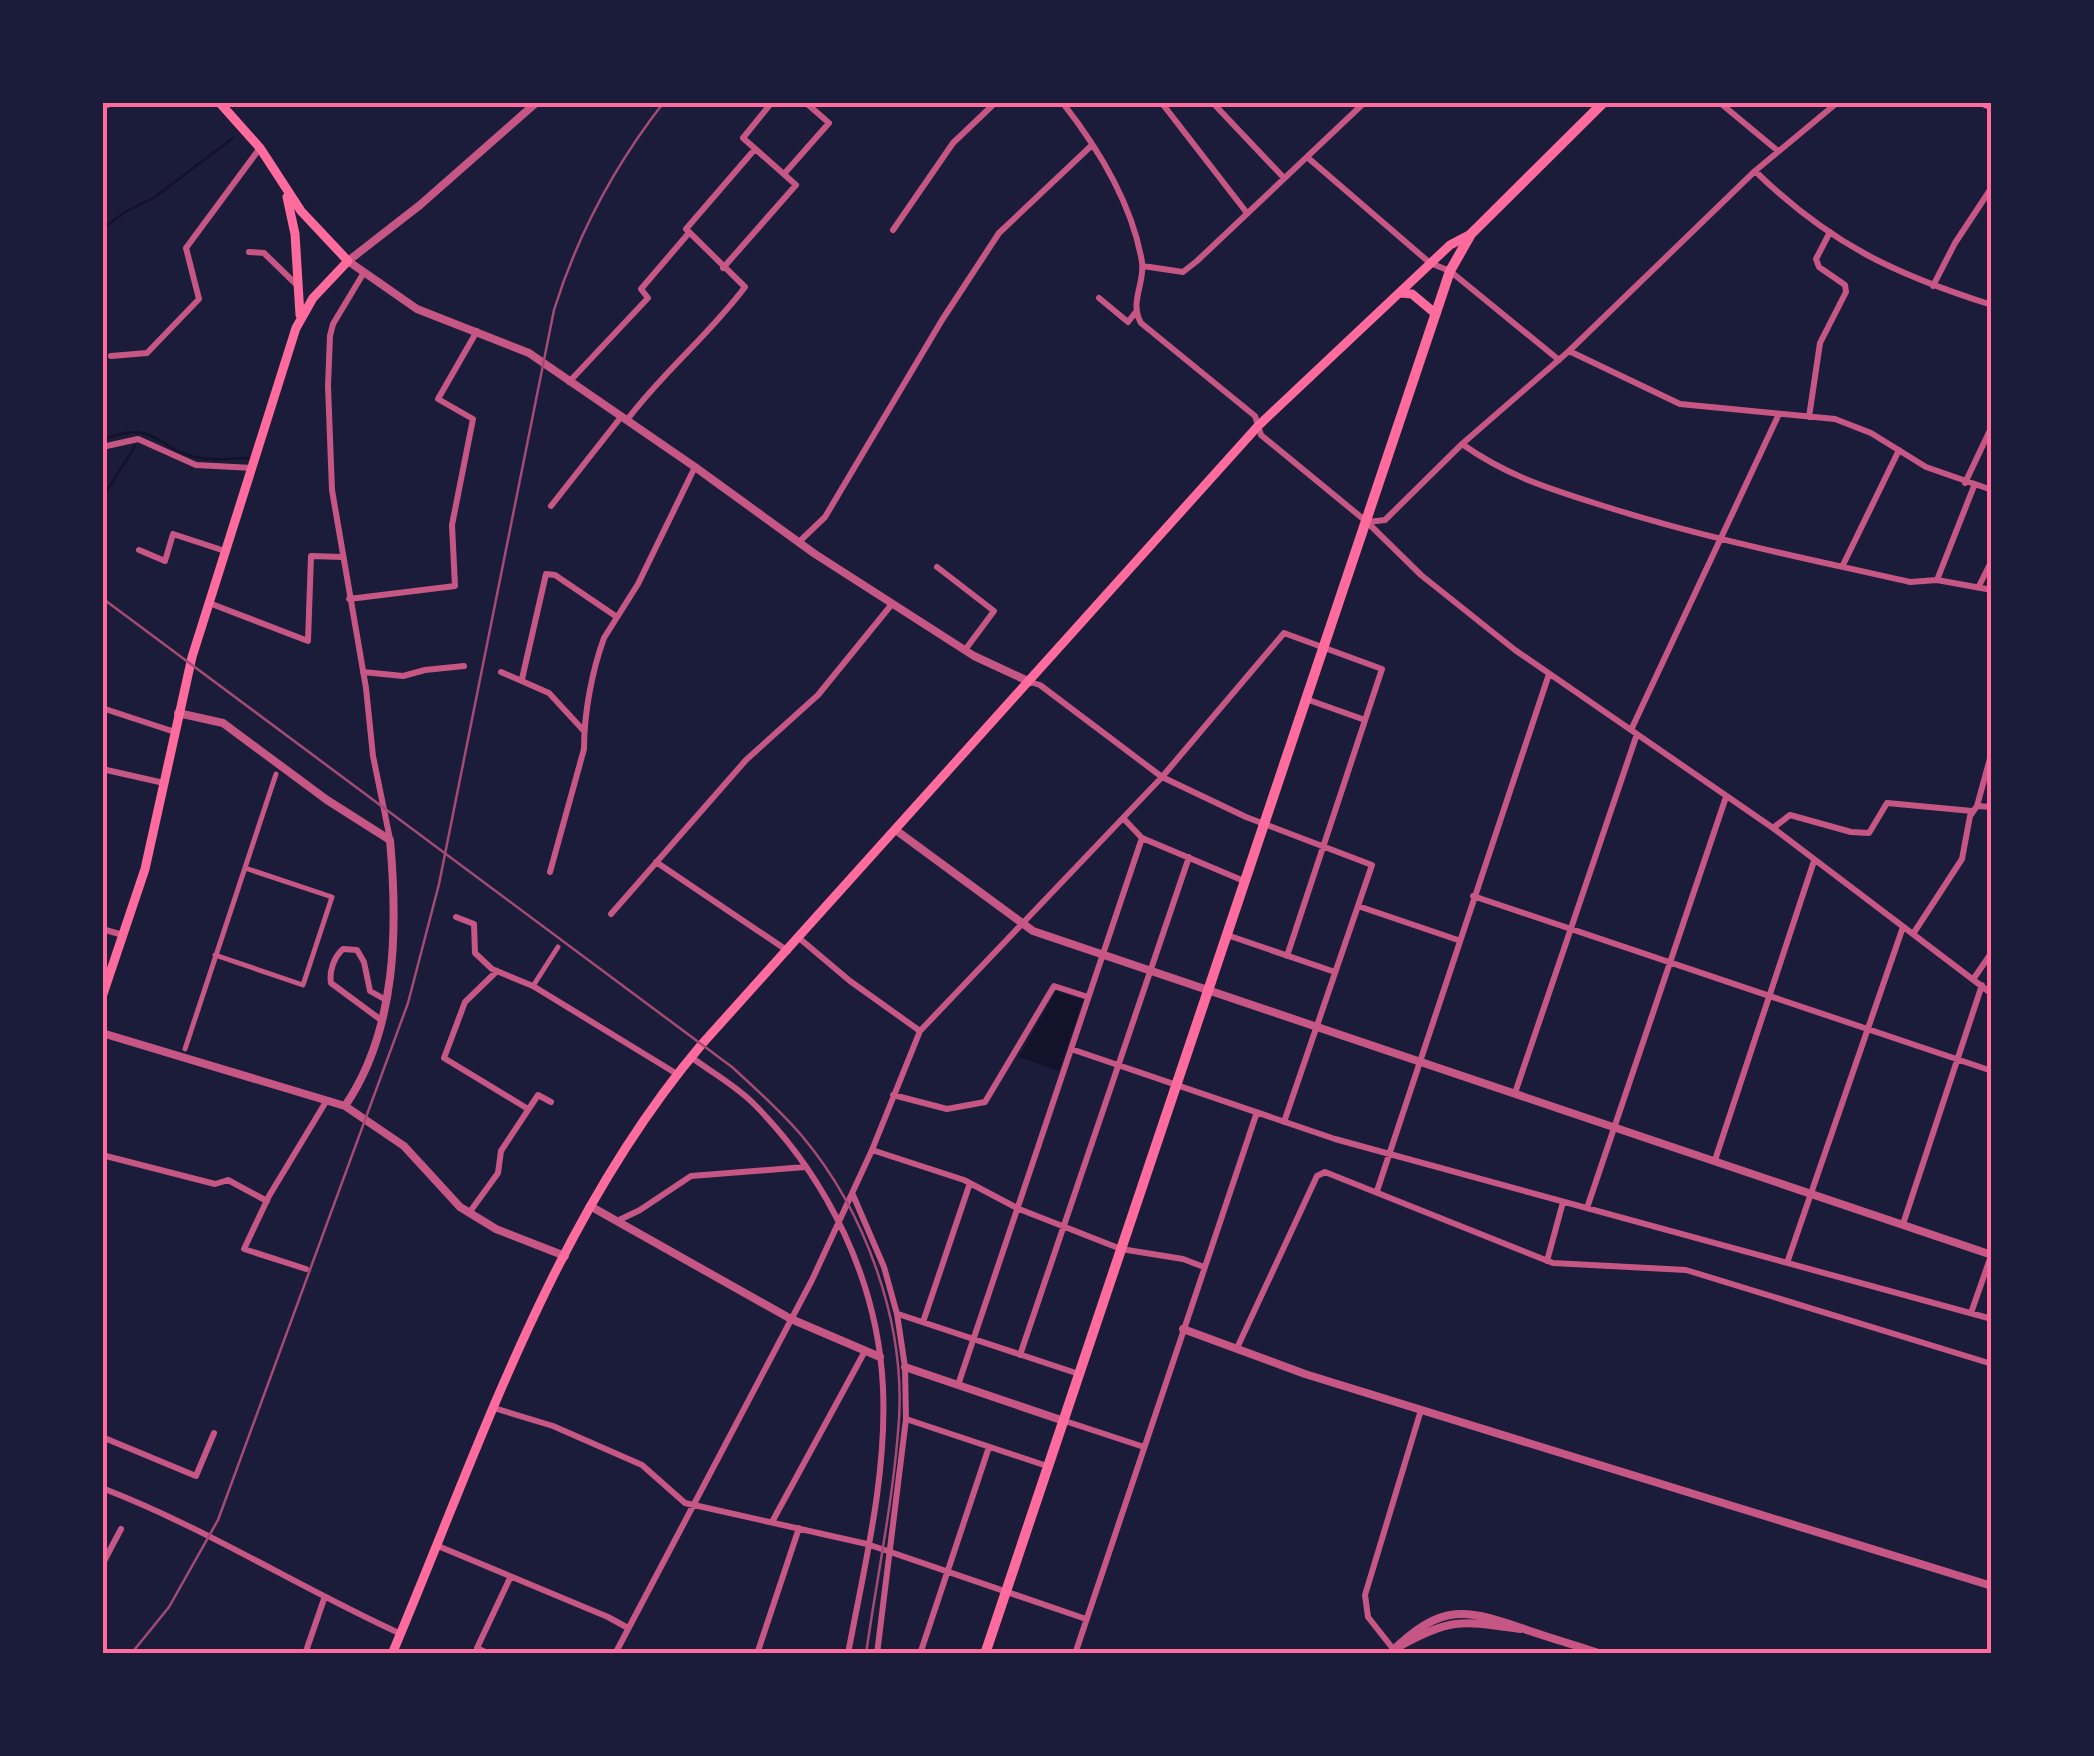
<svg xmlns="http://www.w3.org/2000/svg" width="2094" height="1756" font-family="Lato,sans-serif">
<style>
.water{fill:#12122b}
.lines{fill:none;stroke-linecap:round;stroke-linejoin:round}
.stream{stroke:#12122b;stroke-width:2.5}
.pedestrian{stroke:#c65784;stroke-width:5}
.minor{stroke:#c65784;stroke-width:6}
.tertiary{stroke:#c65784;stroke-width:8}
.secondary{stroke:#ff6b9d;stroke-width:9}
.primary{stroke:#ff6b9d;stroke-width:9}
.trunk{stroke:#ff6b9d;stroke-width:10}
.rail{stroke:#a44b75;stroke-width:2.5}
.neatline{fill:none;stroke:#ff6b9d;stroke-width:4}
</style>
<rect width="100%" height="100%" fill="#1b1b3a"/>
<path class="water" d="M 1056,991 L 1083,1000 L 1059,1071 L 1019,1057 Z"/>
<g class="lines">
<path class="stream" d="M 102,229 L 125,212 L 155,197 L 233,138
M 102,440 C 158,417 155,451 200,458 C 215,461 234,458 249,458
M 102,499 L 135,446"/>
<path class="pedestrian" d="M 215,955 L 303,985 L 332,897 L 245,868
M 533,986 L 558,947
M 185,1049 L 276,774"/>
<path class="minor" d="M 1062,102 C 1099,149 1132,203 1142,262 C 1145,284 1129,302 1141,323 L 1255,416 L 1261,435 L 1367,522 L 1421,575 L 1515,650 L 1773,828 L 1992,994
M 1161,102 L 1247,213
M 1212,102 L 1284,178
M 1719,102 L 1778,151
M 102,107 L 115,102
M 1307,157 L 1430,263 L 1450,271 L 1559,360
M 1755,171 C 1830,244 1894,274 1992,305
M 784,174 L 829,123 L 805,102
M 893,230 L 953,143 L 996,102
M 249,252 L 264,253 L 299,287
M 1143,266 L 1183,272 L 1197,261 L 1365,102
M 723,268 L 796,185 L 743,138 L 772,102
M 363,274 L 333,324 L 330,336 L 328,386 L 332,490 L 366,688 L 373,756 L 390,839
M 1933,286 L 1955,243 L 1992,187
M 1099,298 L 1128,322 L 1135,313
M 1569,351 L 1680,404 L 1835,419 L 1871,433 L 1926,467 L 1992,490
M 111,356 L 147,353 L 199,299 L 186,248 L 260,148
M 569,382 L 648,298 L 641,289 L 688,234
M 1809,417 L 1820,343 L 1846,292 L 1845,285 L 1819,267 L 1816,259 L 1830,232
M 627,420 C 663,372 709,335 745,287 L 686,229 L 755,149
M 1462,444 C 1510,478 1554,490 1610,508 C 1708,539 1809,559 1910,582 L 1937,580 L 1992,590
M 102,447 L 138,439 L 196,465 L 253,468
M 1965,483 L 1992,426
M 551,506 L 621,417
M 1368,522 L 1385,520 L 1462,444 L 1569,351 L 1755,171 L 1838,102
M 799,542 L 825,517 L 942,320 L 999,233 L 1091,146
M 139,550 L 165,561 L 173,534 L 225,551
M 1843,565 L 1899,450
M 937,567 L 994,611 L 965,650
M 1937,580 L 1974,486
M 1979,586 L 1992,560
M 349,599 L 455,586 L 452,525 L 473,419 L 438,399 L 477,331
M 209,603 L 308,641 L 311,556 L 342,557
M 363,672 L 403,676 L 425,670 L 464,666
M 501,672 L 549,693 L 584,731
M 522,679 L 546,574 L 555,575 L 617,617
M 1030,682 L 1040,685 L 1162,777 L 1246,817 L 1372,865 L 1284,1122
M 1306,699 L 1365,720
M 102,708 L 175,732
M 1631,730 L 1778,416
M 102,769 L 164,783
M 1977,806 L 1992,807
M 1123,818 L 1142,838 L 1244,881
M 1773,828 L 1790,815 L 1851,832 L 1869,833 L 1887,803 L 1972,811
M 656,862 L 788,951
M 550,872 L 584,749 C 584,713 592,671 604,638 L 638,584 L 695,467
M 1473,896 L 1992,1071
M 1358,906 L 1458,940
M 611,914 L 746,760 L 818,695 L 892,604
M 456,917 L 474,924 L 475,953 L 492,969 L 533,986 L 677,1074
M 102,929 L 123,935
M 1913,934 L 1962,859 L 1970,816 L 1977,806 L 1992,751
M 1227,935 L 1335,972
M 799,938 L 850,981 L 920,1031
M 497,971 L 465,1002 L 444,1058 L 528,1109
M 1974,978 L 1992,952
M 381,1020 L 331,983 C 329,971 334,957 343,949 L 357,950 L 364,962 L 370,991 L 386,1000
M 1071,1049 L 1335,1139 L 1992,1319
M 691,1057 C 711,1072 735,1085 753,1103 C 828,1178 878,1281 883,1388 C 887,1477 864,1567 848,1654
M 1515,1093 L 1637,734
M 893,1095 L 947,1109 L 985,1102 L 1054,986 L 1088,997
M 872,1150 L 964,1180 L 1019,1209 L 1121,1249 L 1183,1259 L 1204,1267
M 102,1155 L 215,1184 L 228,1180 L 267,1201
M 1715,1160 L 1814,861
M 1377,1191 L 1549,674
M 853,1195 L 884,1267 L 897,1314 L 905,1367 L 906,1419 L 877,1654
M 1587,1208 L 1726,797
M 469,1213 L 498,1173 L 501,1151 L 538,1095 L 551,1102
M 617,1221 L 640,1210 L 691,1176 L 805,1167
M 1903,1224 L 1982,985
M 1547,1261 L 1563,1202
M 1787,1263 L 1903,927
M 306,1269 L 244,1249 L 269,1196 L 327,1100
M 1971,1313 L 1992,1253
M 898,1314 L 1079,1374
M 923,1322 L 970,1183
M 1237,1348 L 1317,1176 L 1325,1172 L 1553,1263 L 1686,1270 L 1992,1364
M 1020,1355 L 1189,857
M 958,1385 L 1142,838
M 494,1408 L 553,1426 L 642,1465 L 685,1503 L 867,1544 L 1086,1619
M 906,1419 L 1047,1466
M 1065,1421 L 1144,1447
M 102,1437 L 196,1476 L 214,1433
M 102,1488 C 206,1528 300,1588 401,1634
M 772,1522 L 865,1351
M 438,1546 L 608,1617 L 628,1628
M 102,1565 L 121,1529
M 1394,1650 L 1368,1617 L 1365,1595 L 1421,1410
M 305,1654 L 324,1599
M 489,1654 L 477,1648 L 510,1578
M 615,1654 L 812,1280 L 872,1150 L 920,1031 L 1162,777 L 1284,633 L 1382,669 L 1287,956
M 757,1654 L 799,1528
M 920,1654 L 989,1447
M 1075,1654 L 1257,1112"/>
<path class="tertiary" d="M 537,102 L 420,205 L 348,261 L 417,309 L 529,353 L 695,467 L 815,554 L 974,656 L 1030,682
M 178,713 L 223,723 L 327,800 L 390,840 C 398,928 397,1030 345,1106
M 897,831 L 1033,931 L 1992,1255
M 102,1033 L 345,1106 L 404,1146 L 460,1207 L 496,1229 L 565,1256
M 590,1206 L 791,1319 L 880,1357
M 1183,1329 L 1305,1374 L 1992,1586
M 905,1367 L 1064,1421
M 1400,1646 C 1452,1617 1463,1621 1520,1629
M 1389,1654 C 1444,1600 1466,1609 1533,1632 C 1556,1640 1579,1646 1601,1654"/>
<path class="secondary" d="M 1400,293 L 1412,294 L 1436,314
M 392,1654 C 481,1444 553,1220 702,1044 L 1258,426 L 1450,245 L 1471,234"/>
<path class="primary" d="M 1982,102 L 1992,106
M 287,197 L 295,234 L 300,315
M 102,997 L 145,869 L 192,657 L 296,328 L 313,298 L 348,261 L 301,211 L 260,148 L 219,102"/>
<path class="trunk" d="M 985,1654 L 1450,271 L 1471,234 L 1604,102"/>
<path class="rail" d="M 102,598 L 732,1067 C 756,1089 781,1111 802,1136 C 865,1211 905,1321 899,1419 C 894,1497 877,1576 866,1654
M 131,1654 L 169,1607 L 218,1520 L 408,1003 L 439,884 L 554,310 C 578,233 614,166 664,102"/>
</g>
<rect width="2094" height="1756" fill="none" stroke="#1b1b3a" stroke-width="210"/>
<rect x="105" y="105" width="1884" height="1546" class="neatline"/>
</svg>
